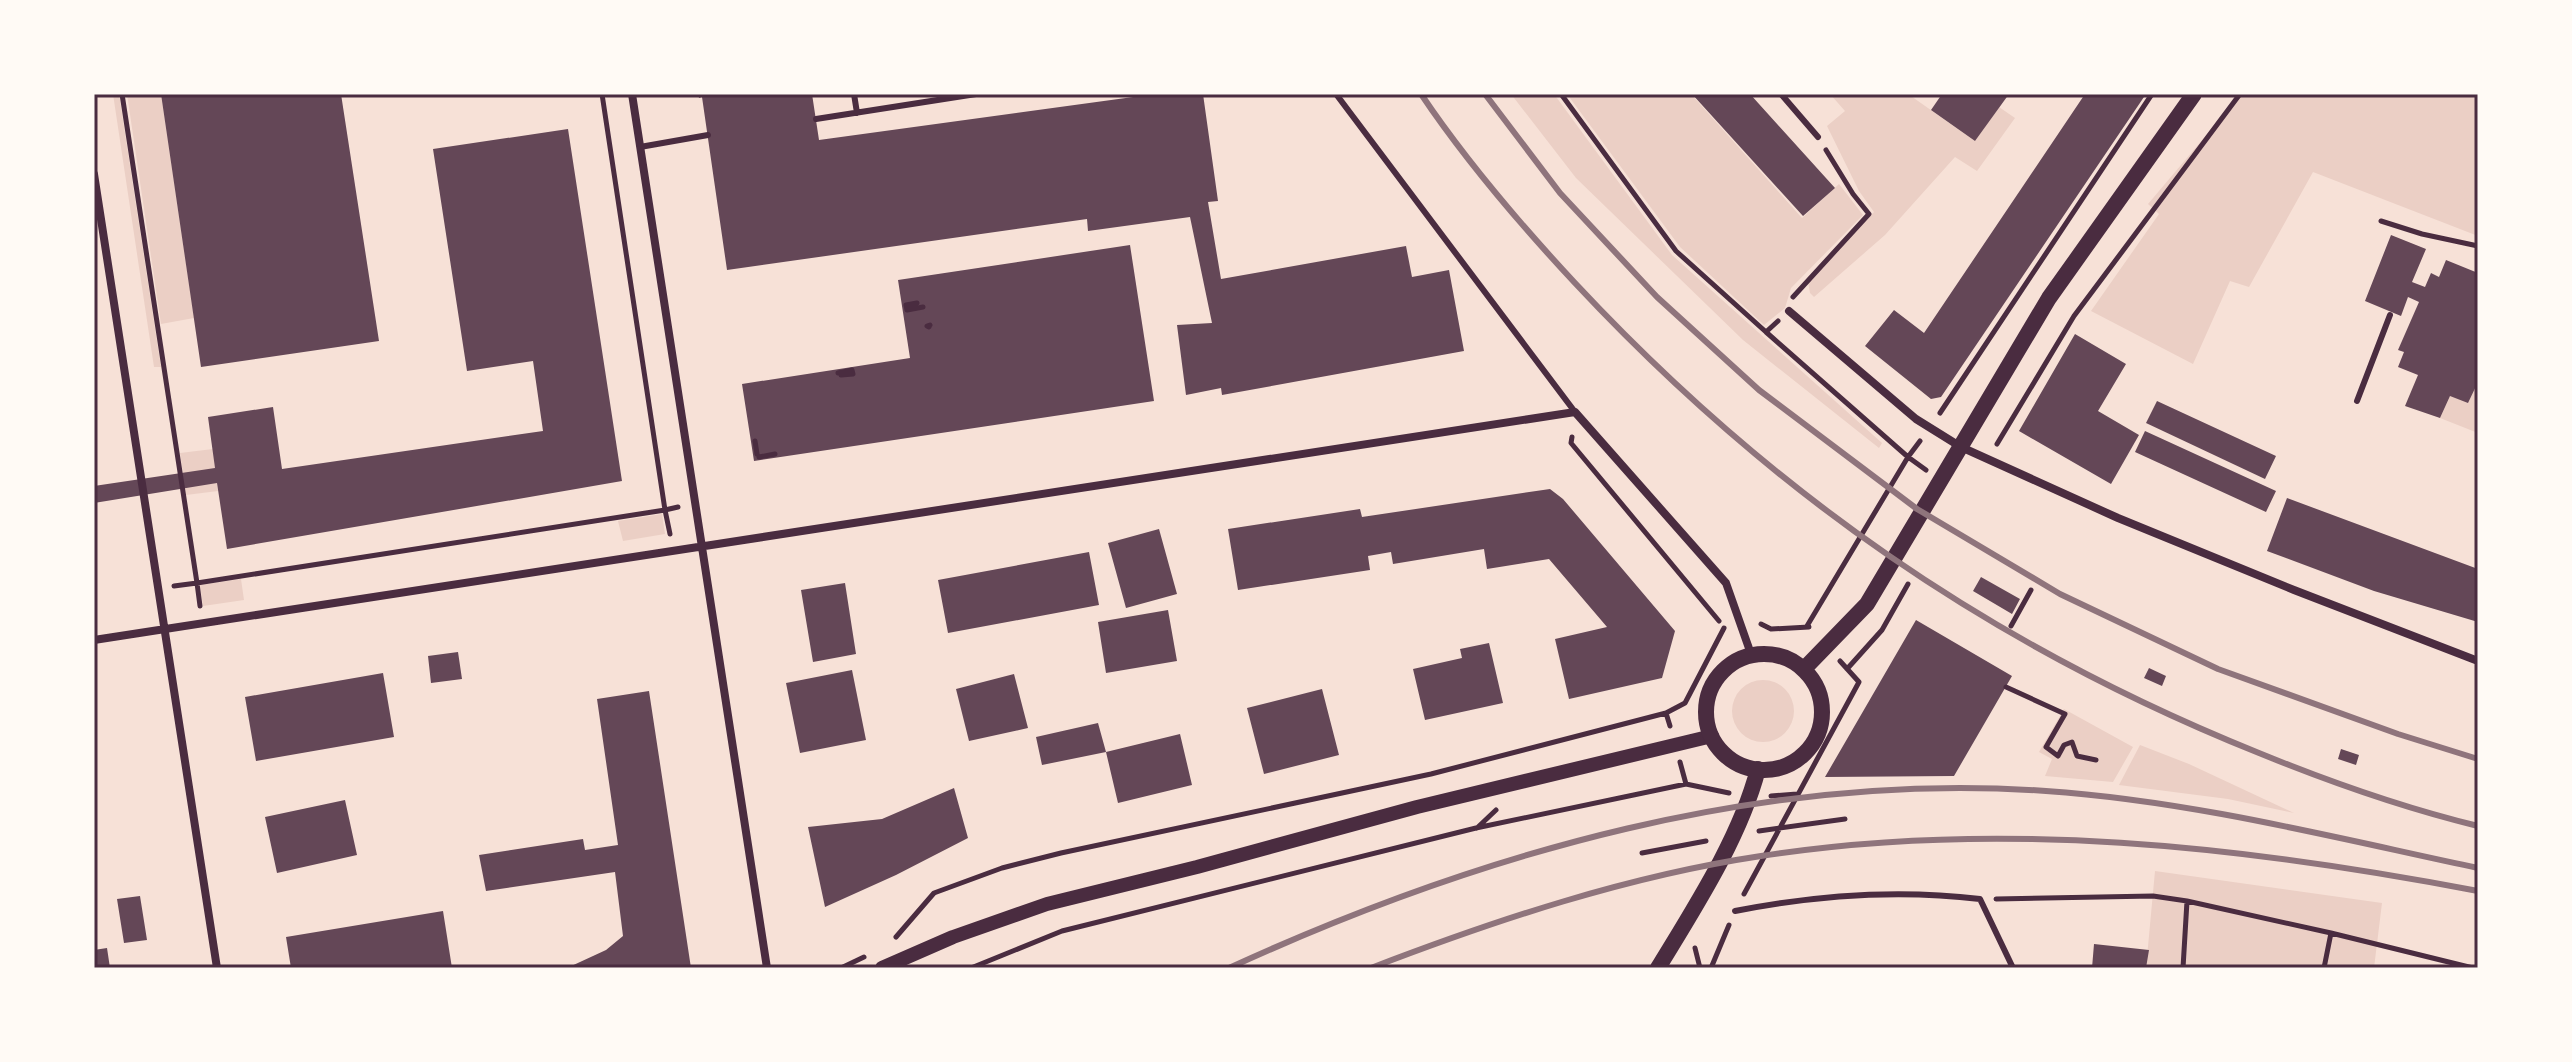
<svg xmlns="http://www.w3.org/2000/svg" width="2572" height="1062" font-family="Rubik,sans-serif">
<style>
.green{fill:#ebcfc5}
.building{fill:#644757}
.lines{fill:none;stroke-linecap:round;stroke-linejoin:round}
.path{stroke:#4a2c40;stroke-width:5}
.service{stroke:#4a2c40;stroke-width:6}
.minor{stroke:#4a2c40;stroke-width:8}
.tertiary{stroke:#4a2c40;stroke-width:14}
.secondary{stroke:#4a2c40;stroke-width:16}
.rail{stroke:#8f747c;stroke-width:6}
.neatline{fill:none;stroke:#4a2c40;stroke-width:3}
</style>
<rect width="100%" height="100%" fill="#f7e1d7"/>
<path class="green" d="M 113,94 L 119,94 L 161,367 L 154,367 Z
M 127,94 L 161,94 L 194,318 L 161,324 Z
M 1511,94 L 1554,94 L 1672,255 L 1882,443 L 1879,448 L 1743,340 L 1576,178 Z
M 1567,94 L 1691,94 L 1802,218 L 1839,184 L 1863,215 L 1791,288 L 1785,308 L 1764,325 L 1680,247 Z
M 1830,94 L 1908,94 L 1975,141 L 1999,107 L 2015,118 L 1977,171 L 1955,157 L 1885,235 L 1814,297 L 1810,293 L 1808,282 L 1874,212 L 1859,191 L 1827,126 L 1845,111 Z
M 2241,94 L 2478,94 L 2478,236 L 2313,172 L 2249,287 L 2230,281 L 2193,364 L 2091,311 L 2159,214 L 2148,204 Z
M 2478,382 L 2478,433 L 2440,418 L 2450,396 Z
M 213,449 L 218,491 L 186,495 L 180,453 Z
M 662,514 L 665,534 L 623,541 L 618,521 Z
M 241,579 L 244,600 L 203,606 L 200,585 Z
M1732 711a31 31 0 1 1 62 0a31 31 0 1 1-62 0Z
M 2064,709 L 2133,747 L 2113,782 L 2045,776 L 2052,759 L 2039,752 Z
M 2140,745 L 2189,764 L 2294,813 L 2228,799 L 2119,785 Z
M 2155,871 L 2382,903 L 2374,968 L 2146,968 Z"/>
<path class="building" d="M 161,94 L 341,94 L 379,341 L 201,367 Z
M 698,94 L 812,94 L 819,140 L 1155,94 L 1203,94 L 1218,201 L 1208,202 L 1221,279 L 1406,246 L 1412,277 L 1449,270 L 1464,351 L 1222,395 L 1221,388 L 1186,395 L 1177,325 L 1212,323 L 1190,217 L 1088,231 L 1087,219 L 727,270 L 702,97 L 699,98 Z
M 1692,94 L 1750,94 L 1835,188 L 1803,216 Z
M 1942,94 L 2009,94 L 1975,141 L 1931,110 Z
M 2085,94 L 2146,94 L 1941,397 L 1931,399 L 1865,346 L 1894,310 L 1924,333 Z
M 568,129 L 622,481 L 227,549 L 217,483 L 94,503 L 94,486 L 215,468 L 208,417 L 273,407 L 282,469 L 543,431 L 533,361 L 467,371 L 433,149 Z
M 2391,235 L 2426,249 L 2412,282 L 2425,287 L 2431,273 L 2439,277 L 2446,260 L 2478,273 L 2478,382 L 2468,403 L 2450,396 L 2440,418 L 2405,406 L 2418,375 L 2398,367 L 2404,352 L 2398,350 L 2419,302 L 2408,297 L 2401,316 L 2365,301 Z
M 1130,245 L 1154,401 L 754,461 L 742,384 L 910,358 L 898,280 Z
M 2075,334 L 2126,364 L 2098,411 L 2139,435 L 2111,484 L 2019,431 Z
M 2157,401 L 2276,456 L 2265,479 L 2146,423 Z
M 2145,431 L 2276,491 L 2266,512 L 2135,452 Z
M 1550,489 L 1563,499 L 1675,631 L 1662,678 L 1569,699 L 1555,639 L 1607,627 L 1549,559 L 1487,569 L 1484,549 L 1393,564 L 1391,552 L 1368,556 L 1370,570 L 1238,590 L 1228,529 L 1360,509 L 1362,517 Z
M 2287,498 L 2478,569 L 2478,622 L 2374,591 L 2267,551 Z
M 1159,529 L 1177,594 L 1126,608 L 1108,543 Z
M 1089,552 L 1099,605 L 948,633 L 938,580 Z
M 1981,577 L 2020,599 L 2012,614 L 1973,591 Z
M 845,583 L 856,654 L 813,662 L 801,590 Z
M 1168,610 L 1177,661 L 1106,673 L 1098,622 Z
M 1916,620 L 2012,676 L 1954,776 L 1825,777 Z
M 1489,643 L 1503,703 L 1425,720 L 1413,669 L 1462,658 L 1460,649 Z
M 458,652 L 462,679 L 431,683 L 428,656 Z
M 2149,668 L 2166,676 L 2162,686 L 2144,678 Z
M 852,670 L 866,740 L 800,753 L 786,683 Z
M 383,673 L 394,737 L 256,761 L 245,697 Z
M 1014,674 L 1028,728 L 969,741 L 956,689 Z
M 1322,689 L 1339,755 L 1264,774 L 1247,708 Z
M 649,691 L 691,968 L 567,968 L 606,950 L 623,936 L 615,872 L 486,891 L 479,855 L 583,839 L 585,850 L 618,845 L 597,699 Z
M 1098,723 L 1106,752 L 1042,765 L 1036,737 Z
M 1180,734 L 1192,785 L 1118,803 L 1106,752 Z
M 2341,749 L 2359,755 L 2356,765 L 2338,759 Z
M 954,788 L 968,838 L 896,875 L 825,907 L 808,827 L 882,819 Z
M 345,800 L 357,855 L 277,873 L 265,817 Z
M 140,896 L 147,940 L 124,943 L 117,899 Z
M 443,911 L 452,968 L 291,968 L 286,937 Z
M 2094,944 L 2149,950 L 2146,968 L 2092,968 Z
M 107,948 L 110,968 L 94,968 L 94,950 Z"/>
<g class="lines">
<path class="path" d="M 122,94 L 197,583 L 665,510 L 602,94
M 1561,94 L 1676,251 L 1766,332 L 1778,321
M 2381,221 L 2422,234 L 2478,246
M 1793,297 L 1869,214 L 1853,194 L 1826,150
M 917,303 L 906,305 L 907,310 L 923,307
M 929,327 L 927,326 L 930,325
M 1766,332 L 1908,457 L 1926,470
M 838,373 L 852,370 L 853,374 L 841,375
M 1940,413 L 2152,94
M 1572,437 L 1571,443 L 1719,621
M 755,441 L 757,454
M 1997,444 L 2074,316 L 2240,94
M 759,457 L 775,454
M 670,534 L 665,510 L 678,507
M 174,586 L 197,583 L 200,606
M 1761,624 L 1771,629 L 1809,627
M 1807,626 L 1908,457 L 1920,441
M 2011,626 L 2031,590
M 1847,669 L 1882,630 L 1908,584
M 2006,687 L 2065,714 L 2046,747 L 2058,756 L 2064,745 L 2072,742 L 2077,756 L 2096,760
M 1666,713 L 1685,703 L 1724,628
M 1680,762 L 1686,784
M 1771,796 L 1797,794
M 1477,828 L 1496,810
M 1759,831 L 1845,819
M 1642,853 L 1706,841
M 1744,894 L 1859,682 L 1840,661
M 1996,899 L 2153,896 L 2187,901 L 2331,933 L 2324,968
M 2331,933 L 2473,968
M 896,937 L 934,893 L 1002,868 L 1061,853 L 1431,774 L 1666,713 L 1670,726
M 1695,948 L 1700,968
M 841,968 L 864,957
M 971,968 L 1062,931 L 1476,828 L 1686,784 L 1729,793
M 1711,968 L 1729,925
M 2183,968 L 2187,901"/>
<path class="service" d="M 854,94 L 857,113
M 1336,94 L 1575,412
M 1781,94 L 1818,137
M 816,119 L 976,94
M 640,147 L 708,135
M 2357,401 L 2390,315
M 1735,911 C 1816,895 1897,889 1980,899 L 2013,968"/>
<path class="minor" d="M 632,94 L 767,968
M 94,174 L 217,968
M 1789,311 L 1916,419 L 1961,447 L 2118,518 L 2294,590 L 2478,661
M 94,640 L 1575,412 L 1726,583 L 1751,654"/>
<path class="tertiary" d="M 882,968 L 953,937 L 1047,904 L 1197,867 L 1417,807 L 1712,736"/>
<path class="secondary" d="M1706 712a58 58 0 1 1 116 0a58 58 0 1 1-116 0Z
M 1804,669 L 1867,604 L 2049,298 L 2194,94
M 1658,968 C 1695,907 1740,838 1758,769"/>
<path class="rail" d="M 1421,94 C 1466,161 1520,224 1575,283 C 1771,493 1992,646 2259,753 C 2330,782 2404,808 2478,826
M 1485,94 L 1560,193 L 1657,297 L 1759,390 L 1917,509 L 2060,594 L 2218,669 L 2398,734 L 2478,759
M 1229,968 C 1482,852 1766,771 2046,791 C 2192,801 2336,838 2478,868
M 1371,968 C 1496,920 1628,876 1761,856 C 1999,819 2243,846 2478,891"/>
</g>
<rect width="2572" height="1062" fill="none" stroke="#fffaf5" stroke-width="192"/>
<rect x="96" y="96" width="2380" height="870" class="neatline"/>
</svg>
